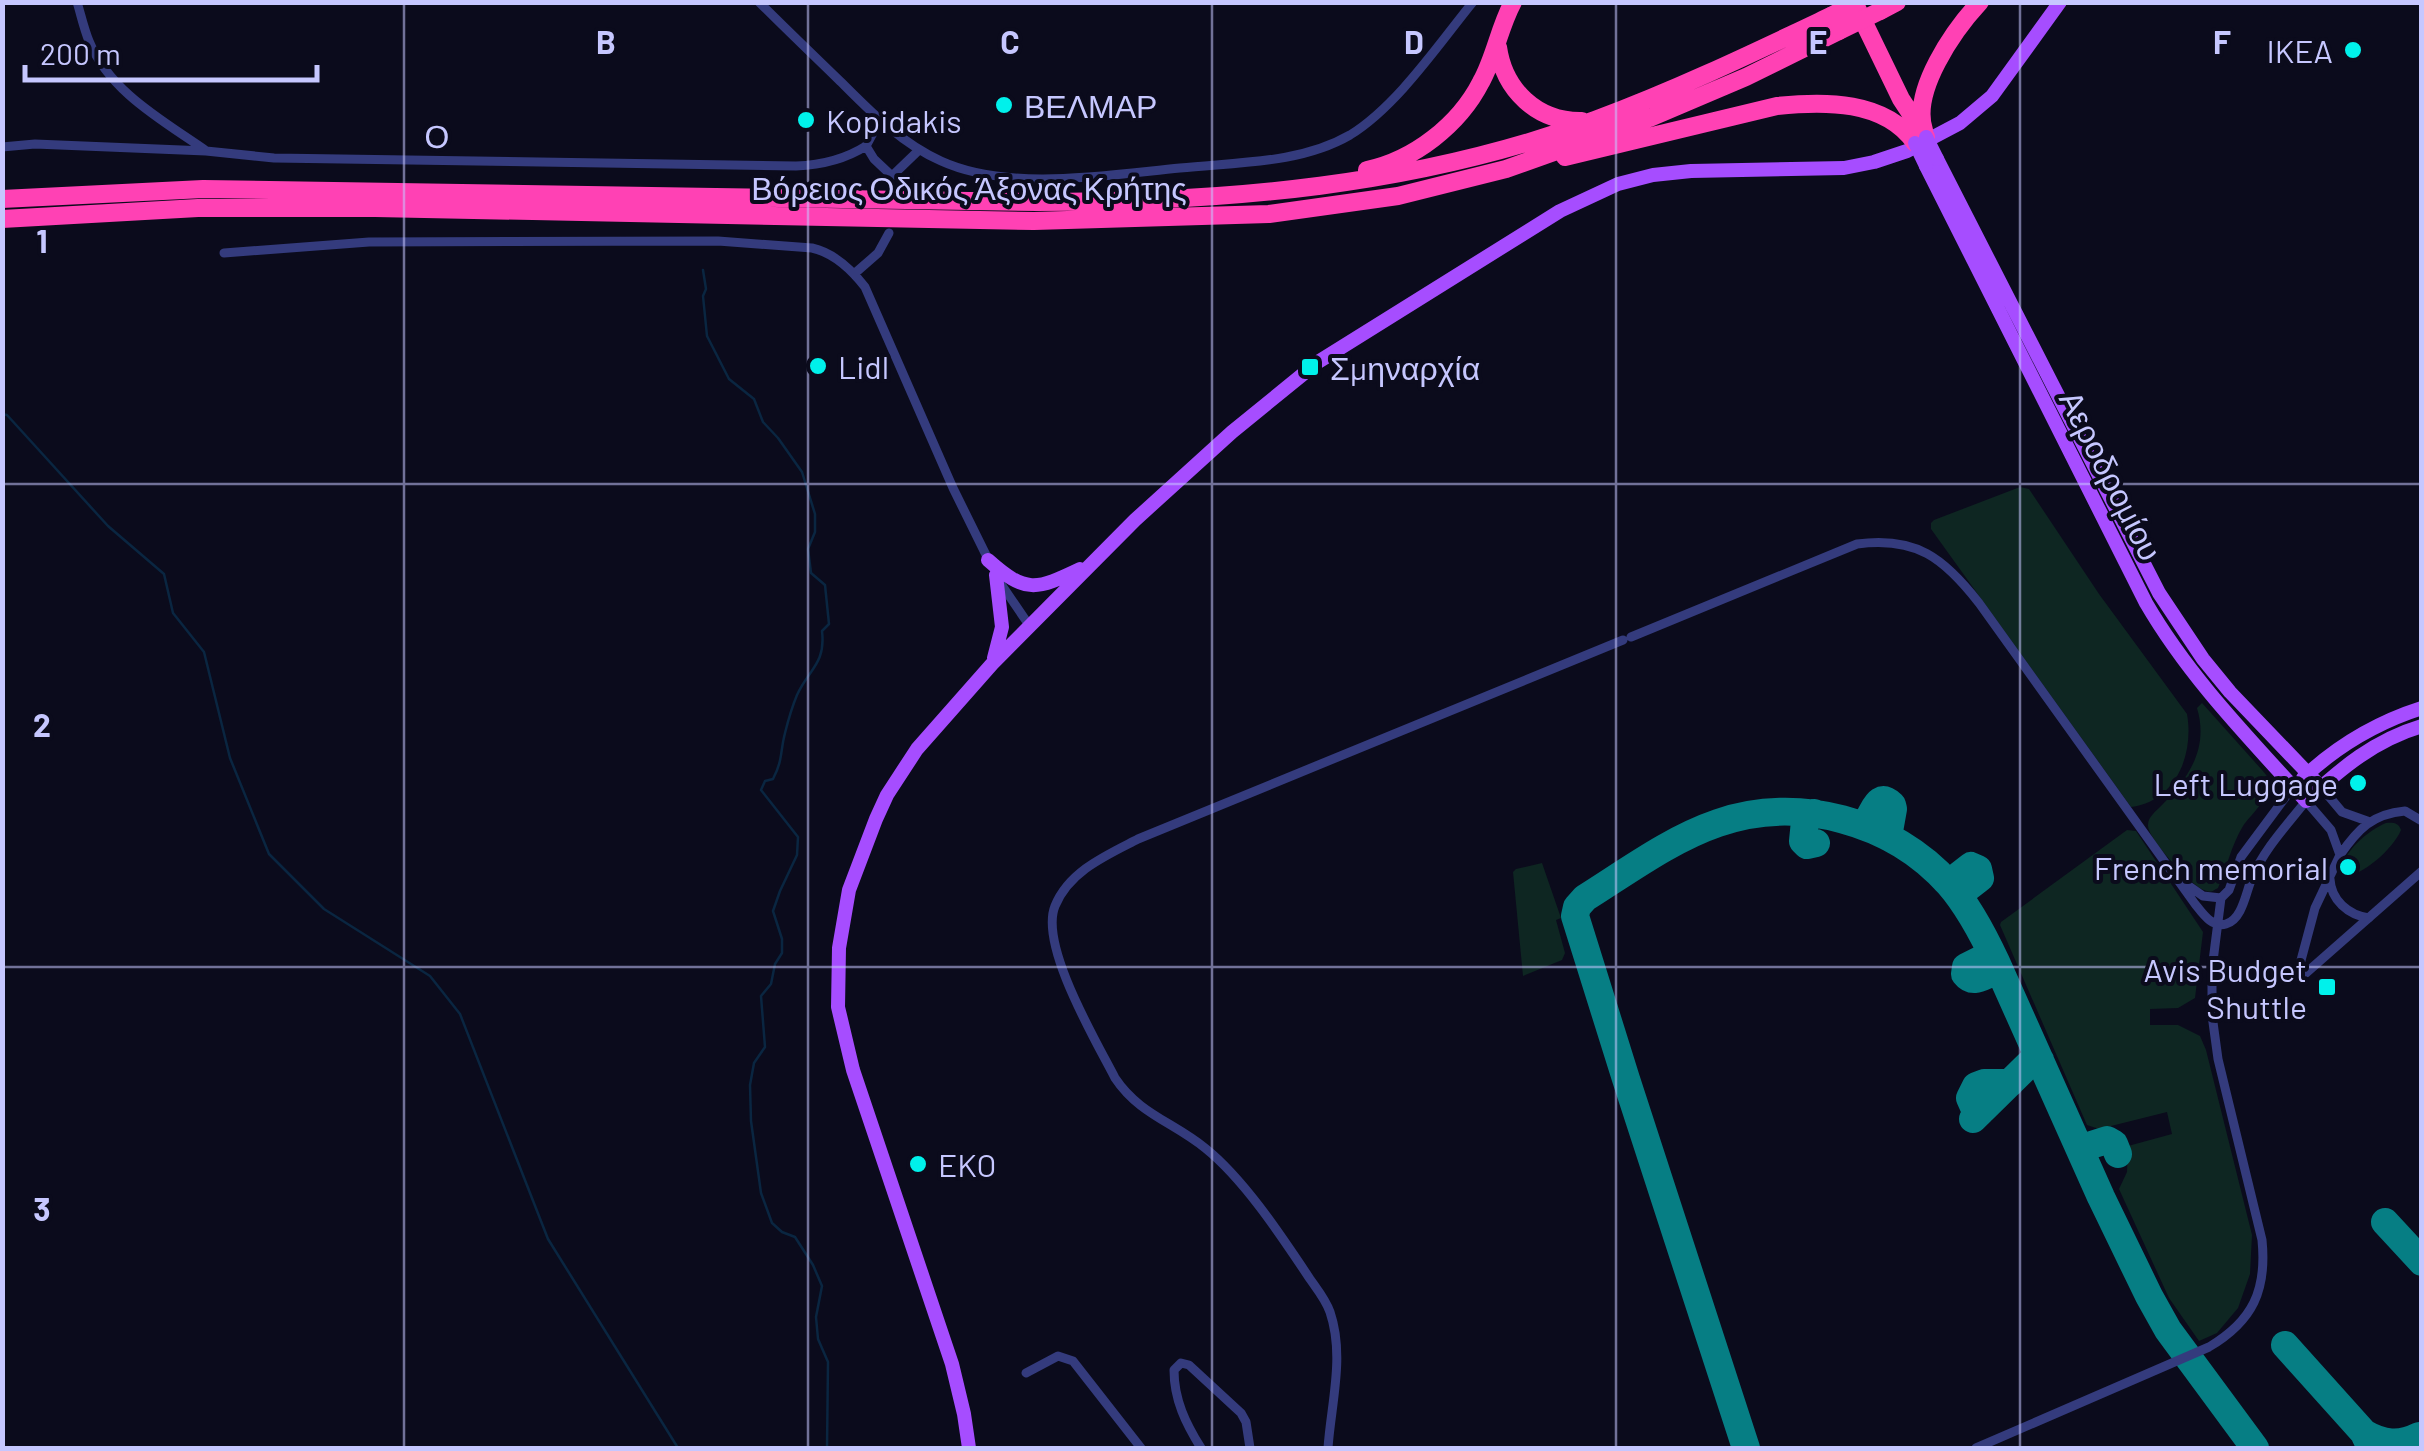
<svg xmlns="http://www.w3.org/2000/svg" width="2424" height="1451" font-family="Barlow,sans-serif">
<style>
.green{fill:#0e2622}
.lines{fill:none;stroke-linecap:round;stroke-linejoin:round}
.stream{stroke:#0a2641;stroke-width:2.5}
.taxiway{stroke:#067e84;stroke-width:28}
.street{stroke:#343b7d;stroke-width:9}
.primary{stroke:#a64dff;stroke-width:14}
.highway{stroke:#ff41b4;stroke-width:18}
.primary-bridge{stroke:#a64dff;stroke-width:14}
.highway-bridge{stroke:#ff41b4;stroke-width:18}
.grid{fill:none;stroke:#c6c7ff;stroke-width:2.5;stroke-opacity:0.55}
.poi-dot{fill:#00f1eb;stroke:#0b0b1c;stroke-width:4}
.labels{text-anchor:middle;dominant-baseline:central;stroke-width:8;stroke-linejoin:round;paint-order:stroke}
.poi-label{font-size:32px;fill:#c6c7ff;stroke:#0b0b1c;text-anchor:start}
.street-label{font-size:32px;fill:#c6c7ff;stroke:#0b0b1c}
.grid-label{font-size:32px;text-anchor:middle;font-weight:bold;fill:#c6c7ff;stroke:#0b0b1c;stroke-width:8;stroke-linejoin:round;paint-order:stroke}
</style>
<rect width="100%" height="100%" fill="#0b0b1c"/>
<path class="green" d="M 2020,487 L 2029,489 L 2099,594 L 2187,714 C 2194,753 2177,801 2131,807 L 1931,529 L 1931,523 L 1934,520 Z
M 2202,703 L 2262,770 C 2266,775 2269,777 2269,784 C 2269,800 2251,814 2243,826 C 2231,846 2227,867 2218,888 C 2212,891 2212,893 2204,890 C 2191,885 2147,838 2148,825 C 2148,817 2156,811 2161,806 C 2189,778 2209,748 2197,708 Z
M 2386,823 C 2393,822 2399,823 2401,830 C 2393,849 2363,876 2342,877 C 2338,855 2367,831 2386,823 Z
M 2127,830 L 2136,831 L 2203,932 L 2195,998 L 2178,1008 L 2150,1009 L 2150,1025 L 2178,1025 L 2200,1036 L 2206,1050 L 2252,1235 L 2250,1274 L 2238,1308 L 2217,1333 L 2199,1341 L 2169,1298 L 2119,1189 L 2127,1172 L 2128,1146 L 2172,1134 L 2167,1112 L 2099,1129 L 2087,1125 L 2000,925 L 2001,922 Z
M 1542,863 L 1561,918 L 1556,920 L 1565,953 L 1562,960 L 1523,976 L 1513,872 L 1516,869 Z"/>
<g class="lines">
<path class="stream" d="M 703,270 L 706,289 L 703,296 L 707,336 L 729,379 L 754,399 L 763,422 L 778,438 L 802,472 L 815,514 L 815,532 L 808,549 L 811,573 L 825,585 L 829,624 L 822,631 C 826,664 808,670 797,695 C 792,707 788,721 785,733 C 780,752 783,760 773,779 L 765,781 L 761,790 L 798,837 L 797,855 L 780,891 L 773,911 L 782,939 L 782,953 L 775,964 L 771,984 L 761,996 L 765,1047 L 754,1063 L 750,1085 L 751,1121 L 761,1193 L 772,1223 L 782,1232 L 795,1237 L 813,1265 L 822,1286 L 816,1317 L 818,1339 L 828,1362 L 827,1448
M 2,414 L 7,415 L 108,526 L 164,574 L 173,613 L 204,652 L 230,758 L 269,854 L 324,909 L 430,976 L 460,1014 L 548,1239 L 678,1448"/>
<path class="taxiway" d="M 1814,813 L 1805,821 L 1803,841 L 1807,845 L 1816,843
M 1862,825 C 1874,819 1875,789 1892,805 L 1893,809 L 1888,837
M 1946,881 L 1953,880 L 1971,866 L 1978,869 L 1980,878 L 1962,892 L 1960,897
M 1996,962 L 1986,957 L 1966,967 L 1965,974 C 1975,987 1987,971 2000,971
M 1982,1110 L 1974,1107 L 1970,1098 L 1976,1086 L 1984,1083 L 2010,1083
M 1973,1119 L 2033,1060 L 2040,1060
M 2081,1152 L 2088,1146 L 2107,1140 L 2114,1144 L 2118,1154
M 2385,1222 L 2422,1262
M 2285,1345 L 2364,1433 L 2371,1448
M 2364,1433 C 2383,1444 2399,1446 2419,1436
M 1746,1448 L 1626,1079 L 1575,916 L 1577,907 L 1585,898 C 1628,871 1671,839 1718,823 C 1798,795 1893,821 1949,884 C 1969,907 1983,934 1996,962 L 2101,1197 L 2149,1296 L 2168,1330 L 2255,1448"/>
<path class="street" d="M 77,2 C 81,15 84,29 89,41 C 110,92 162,120 205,150
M 759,2 C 786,29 813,55 841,82 C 871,112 901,143 941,161 C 1009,192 1108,175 1180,168 C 1236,162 1300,164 1350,135 C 1397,106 1438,45 1473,2
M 866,146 L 874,159 L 892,176 L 919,150
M 866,146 L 880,120
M 2,147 L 35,144 L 206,151 L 274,158 L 796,166 C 822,165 844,160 866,146
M 224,253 L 369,242 L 718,241 L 812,248 C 834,253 851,269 865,287 L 953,488 L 989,561
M 854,274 L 878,253 L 889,233
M 1001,584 L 1029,625
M 1631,637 L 1857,544 C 1916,536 1944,558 1979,603 L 2195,904 C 2203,914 2212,928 2226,924 C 2243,919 2246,891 2252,878 C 2264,849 2287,825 2306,801 L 2331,830 L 2340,855 L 2315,908 L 2300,964 L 2300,972 L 2303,974 L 2306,973 L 2422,871
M 2321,787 L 2342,812 L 2370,822
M 2340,855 C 2358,829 2372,814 2405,811 L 2422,821
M 2330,879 C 2331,900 2348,915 2369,918
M 2183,882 L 2203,896 L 2221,898
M 1026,1373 L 1058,1356 L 1073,1361 L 1141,1448
M 1201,1448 C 1186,1424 1174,1400 1174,1370 L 1181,1363 L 1189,1365 L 1241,1413 L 1246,1422 L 1250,1448
M 1328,1448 C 1331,1404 1345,1356 1330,1312 C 1326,1300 1317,1289 1310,1279 C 1282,1237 1244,1179 1205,1148 C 1173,1122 1139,1114 1115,1078 C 1096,1041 1039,945 1055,906 C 1069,871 1107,855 1138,839 L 1623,640
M 1976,1448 L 2209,1347 C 2253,1321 2267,1290 2262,1240 L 2218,1059 L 2212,1015 L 2212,969 L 2221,898 L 2229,890 L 2241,857 L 2293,787"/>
<path class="primary" d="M 1937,159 L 2159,593 L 2203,659 L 2230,692 L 2321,787
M 1926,166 L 2146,603 C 2189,677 2249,738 2306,801 C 2341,768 2375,740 2422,726
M 988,560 C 1026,594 1036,590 1080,569
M 994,658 L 1002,627 L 996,575
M 2303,778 C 2336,747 2378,722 2422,708
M 969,1448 L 964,1414 L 952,1364 L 853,1070 L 838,1007 L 839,948 L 849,890 L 876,819 L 887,795 L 917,749 L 992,664 L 1135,520 L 1232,432 L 1318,362 L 1560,211 L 1618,184 L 1653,175 L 1691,171 L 1844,168 L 1874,162 L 1907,151 L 1960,123 L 1992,96 L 2060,2"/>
<path class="highway" d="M 1854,2 L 1901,99 L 1926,137
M 1880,11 L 1897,2
M 1498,47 C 1504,90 1537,122 1582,121
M 1924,130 C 1911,91 1954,30 1980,2
M 1565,157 L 1777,106 C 1824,101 1885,100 1915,143
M 1367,170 C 1414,160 1459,125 1481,82 C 1495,57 1499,28 1513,2
M 2,199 L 203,189 L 1037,202 C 1226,202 1417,186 1595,120 C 1676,90 1753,53 1831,16
M 2,219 L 198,208 L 375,208 L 1034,221 L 1269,214 L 1398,196 L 1506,169 L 1652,117 L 1746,77 L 1839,31"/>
<path class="primary-bridge" d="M 1926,137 L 1937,159
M 1915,143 L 1926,166"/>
<path class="highway-bridge" d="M 1831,16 L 1857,2
M 1839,31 L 1880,11"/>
</g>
<path class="grid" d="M 404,2 L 404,1448M 808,2 L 808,1448M 1212,2 L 1212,1448M 1616,2 L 1616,1448M 2020,2 L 2020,1448M 2,484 L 2422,484M 2,967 L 2422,967"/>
<g class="poi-dot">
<circle cx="2353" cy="50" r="10"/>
<circle cx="1004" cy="105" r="10"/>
<circle cx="806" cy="120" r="10"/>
<circle cx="818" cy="366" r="10"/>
<rect x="1300" y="357" width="20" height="20" rx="5"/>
<circle cx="2358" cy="783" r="10"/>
<circle cx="2348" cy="867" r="10"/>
<rect x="2317" y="977" width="20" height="20" rx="5"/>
<circle cx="918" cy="1164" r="10"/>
</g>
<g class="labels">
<g class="poi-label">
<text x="2333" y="50" text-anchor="end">IKEA</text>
<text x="1024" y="105">ΒΕΛΜΑΡ</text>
<text x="826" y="120">Kopidakis</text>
<text x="838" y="366">Lidl</text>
<text x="1330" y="367">Σμηναρχία</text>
<text x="2338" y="783" text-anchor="end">Left Luggage</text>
<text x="2328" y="867" text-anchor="end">French memorial</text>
<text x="2307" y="969" text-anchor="end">Avis Budget<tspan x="2307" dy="37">Shuttle</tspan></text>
<text x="938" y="1164">EKO</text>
</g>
<g class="street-label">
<text transform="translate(437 135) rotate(1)">Ο</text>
<text x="969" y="187">Βόρειος Οδικός Άξονας Κρήτης</text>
<text transform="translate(2112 475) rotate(63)">Αεροδρομίου</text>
</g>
</g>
<g class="grid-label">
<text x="606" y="54">B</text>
<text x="1010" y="54">C</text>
<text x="1414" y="54">D</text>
<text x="1818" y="54">E</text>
<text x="2222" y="54">F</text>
<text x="42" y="253">1</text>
<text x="42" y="737">2</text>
<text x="42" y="1221">3</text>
</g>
<rect width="2424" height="1451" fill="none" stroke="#c6c7ff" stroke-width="10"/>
<path d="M25 65v15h292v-15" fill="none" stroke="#c6c7ff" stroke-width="5"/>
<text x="40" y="65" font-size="30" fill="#c6c7ff" stroke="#0b0b1c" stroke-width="8" paint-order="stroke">200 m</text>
</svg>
